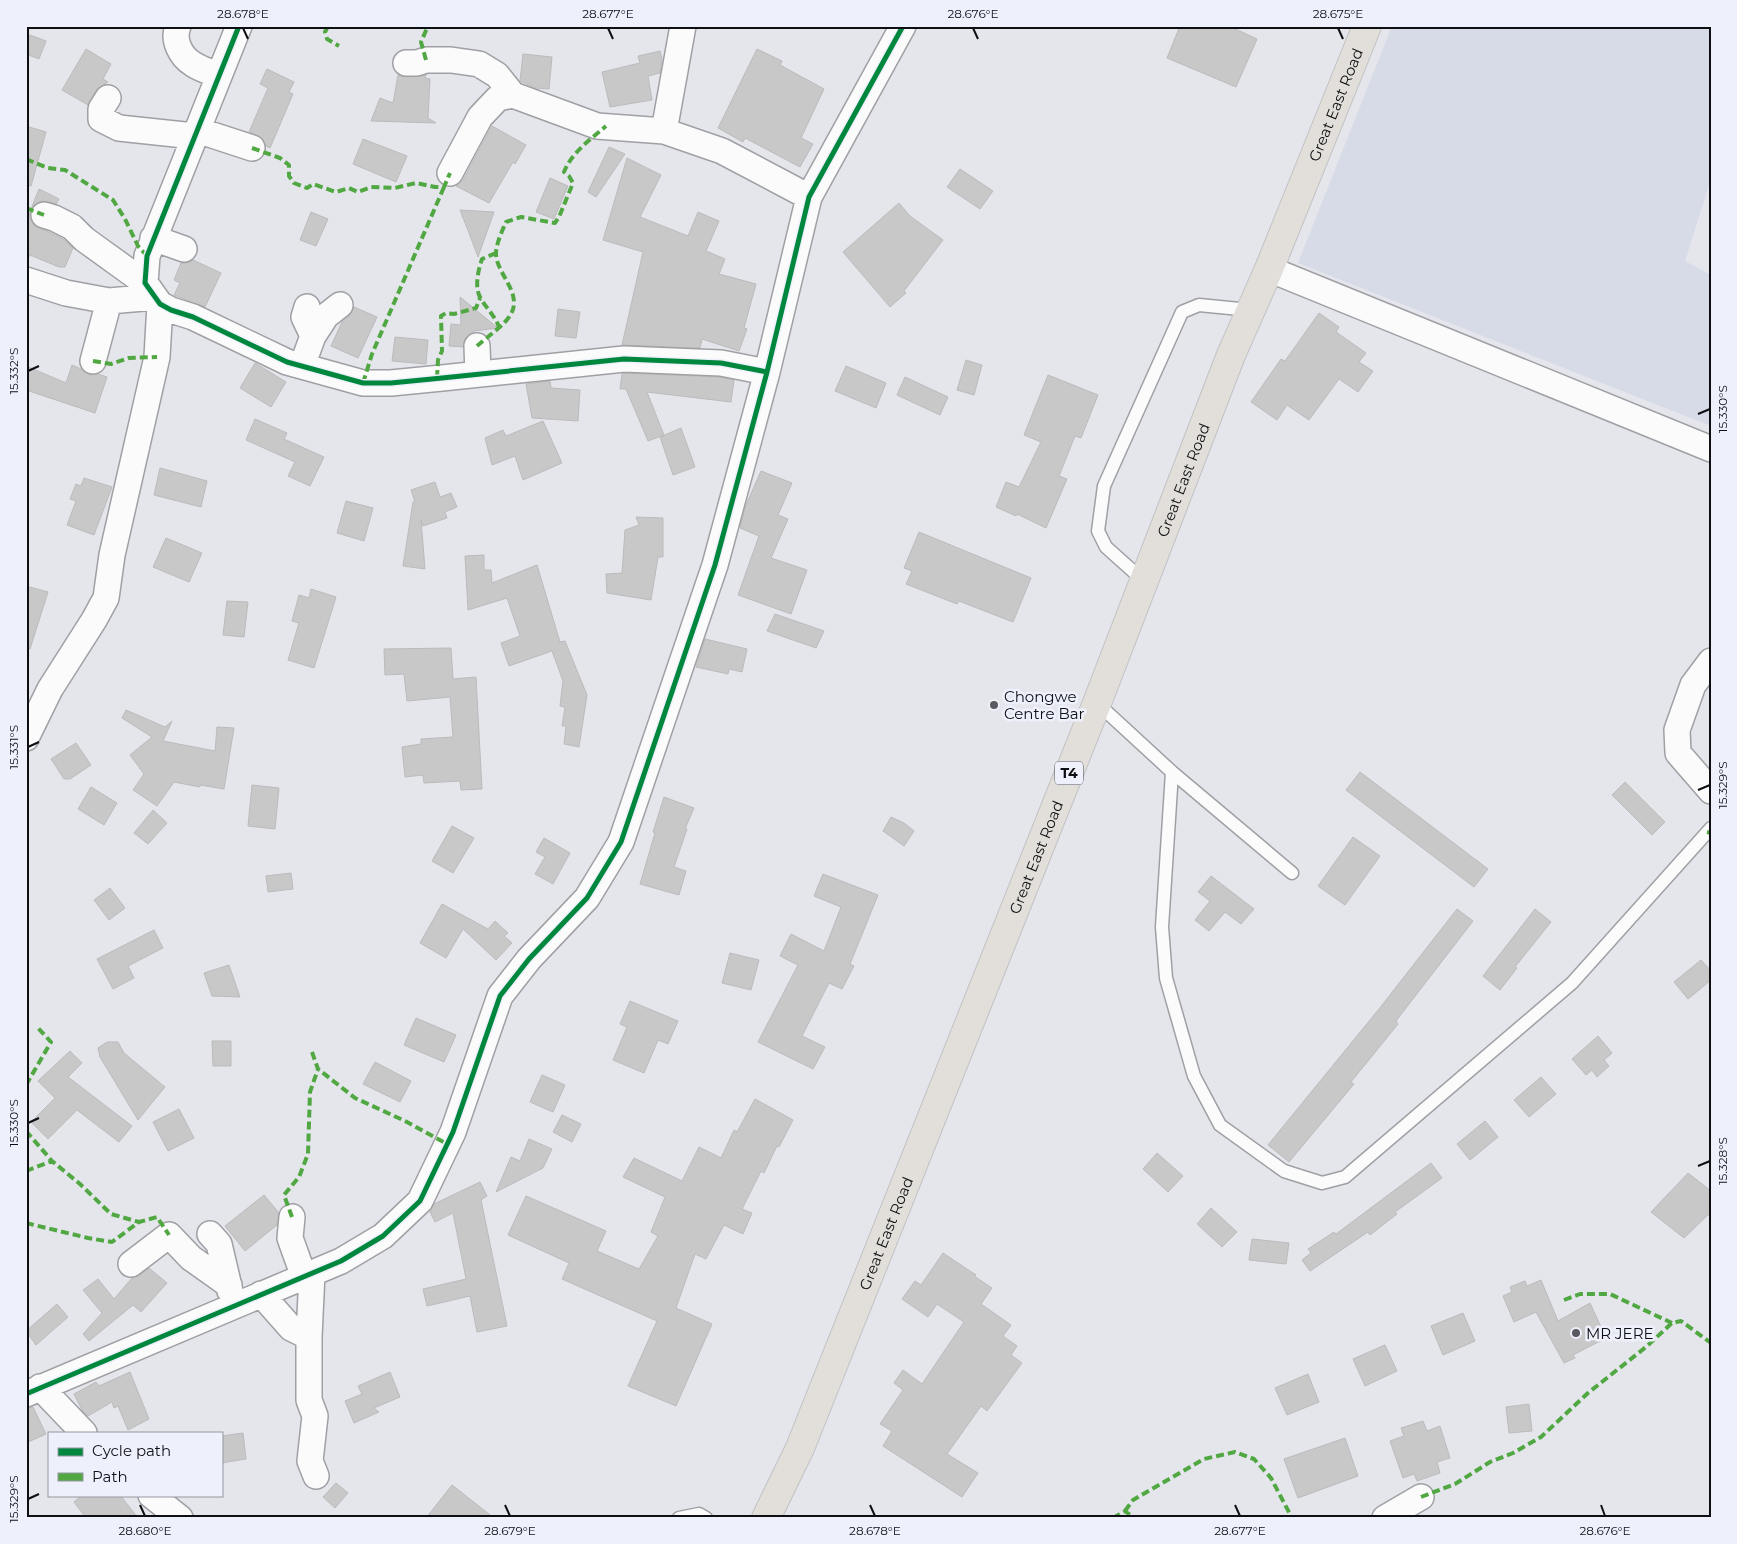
<svg xmlns="http://www.w3.org/2000/svg" width="1737" height="1544" font-family="Montserrat,sans-serif">
<style>
.built{fill:#d7dae7}
.building{fill:#c9c8c9;stroke:#bbbbbc}
.lines{fill:none;stroke-linecap:round;stroke-linejoin:round}
.service-casing{stroke:#9fa0a4;stroke-width:15}
.minor-casing{stroke:#9fa0a4;stroke-width:28}
.trunk-casing{stroke:#c1c2c4;stroke-width:30}
.service{stroke:#fbfbfc;stroke-width:12}
.minor{stroke:#fbfbfc;stroke-width:25}
.trunk{stroke:#e2dfda;stroke-width:28}
.quiet{stroke:#51a842;stroke-width:4;stroke-dasharray:8 4;stroke-linecap:butt}
.cycleway-casing{stroke:#eef1fc;stroke-width:8}
.cycleway{stroke:#00873e;stroke-width:5}
.ticks{fill:none;stroke:#0e0f13;stroke-width:2}
.poi-dot{fill:#595a5f;stroke:#eef1fc;stroke-width:2}
.labels{text-anchor:middle;dominant-baseline:central;stroke-width:5;stroke-linejoin:round;paint-order:stroke}
.shield{fill:#eef1fc;stroke:#515359;stroke-width:1}
.shield-label{font-size:14px;font-weight:bold;fill:#0e0f13}
.street-label{font-size:15px;fill:#0e0f13;stroke:#eef1fc}
.poi-label{font-size:15px;fill:#0e0f13;stroke:#eef1fc;text-anchor:start}
.neatline{fill:none;stroke:#0e0f13;stroke-width:2}
.ticks-label{font-size:12px;text-anchor:middle;fill:#0e0f13}
</style>
<rect width="100%" height="100%" fill="#e4e6ec"/>
<path class="built" d="M 1392,26 L 1711,26 L 1711,179 L 1685,261 L 1711,275 L 1711,426 L 1298,263 Z"/>
<path class="building" d="M 1180,26 L 1229,26 L 1257,39 L 1236,87 L 1167,58 Z
M 30,35 L 46,41 L 39,59 L 26,54 L 26,45 Z
M 86,49 L 111,64 L 103,79 L 108,82 L 96,90 L 88,105 L 62,90 Z
M 757,49 L 782,61 L 780,65 L 824,89 L 801,138 L 813,144 L 800,167 L 745,138 L 743,142 L 718,128 Z
M 660,51 L 662,59 L 660,73 L 648,76 L 652,100 L 610,107 L 602,72 L 640,63 L 638,56 Z
M 523,54 L 552,57 L 549,89 L 536,88 L 520,81 Z
M 267,69 L 294,82 L 289,92 L 293,94 L 270,148 L 266,146 L 262,138 L 249,132 L 268,88 L 260,84 Z
M 398,75 L 406,77 L 426,75 L 425,78 L 430,79 L 428,118 L 436,123 L 371,121 L 380,98 L 393,103 Z
M 26,126 L 46,132 L 31,186 L 26,186 Z
M 492,126 L 526,145 L 515,164 L 513,162 L 489,203 L 456,186 L 463,180 Z
M 363,139 L 407,156 L 396,182 L 353,164 Z
M 609,147 L 625,154 L 596,197 L 588,192 Z
M 627,158 L 661,175 L 640,217 L 688,236 L 698,212 L 719,221 L 706,251 L 725,259 L 719,274 L 756,284 L 744,328 L 747,329 L 739,351 L 702,339 L 700,348 L 622,345 L 643,252 L 603,240 Z
M 960,169 L 993,191 L 980,209 L 947,187 Z
M 550,178 L 568,186 L 554,219 L 536,212 Z
M 39,189 L 59,199 L 56,204 L 41,201 L 35,204 L 31,209 Z
M 899,203 L 910,216 L 943,240 L 904,291 L 906,293 L 890,307 L 843,252 Z
M 460,210 L 494,212 L 478,257 L 469,233 Z
M 30,212 L 30,219 L 34,225 L 63,239 L 73,248 L 65,267 L 59,267 L 30,255 L 26,262 L 26,219 Z
M 311,212 L 328,219 L 316,246 L 300,240 Z
M 193,260 L 221,273 L 205,307 L 174,295 L 180,283 L 174,280 L 181,263 L 187,263 Z
M 460,297 L 498,328 L 474,331 L 465,339 L 463,347 L 449,346 L 451,324 L 461,325 Z
M 354,307 L 377,317 L 358,358 L 331,346 L 342,322 L 349,316 Z
M 558,309 L 580,312 L 576,338 L 555,336 Z
M 1319,313 L 1339,327 L 1336,332 L 1366,353 L 1359,362 L 1373,371 L 1358,392 L 1339,379 L 1309,420 L 1287,405 L 1277,420 L 1251,402 L 1281,359 L 1285,361 Z
M 395,337 L 428,340 L 426,364 L 392,361 Z
M 966,360 L 982,365 L 974,395 L 957,390 Z
M 255,363 L 286,382 L 271,407 L 240,388 Z
M 72,365 L 81,369 L 89,375 L 98,374 L 107,377 L 95,413 L 26,390 L 26,366 L 66,383 Z
M 846,366 L 886,383 L 876,408 L 835,391 Z
M 624,373 L 719,377 L 734,380 L 731,402 L 647,392 L 664,435 L 648,441 L 626,389 L 620,389 L 622,374 Z
M 1048,375 L 1098,395 L 1081,438 L 1075,436 L 1059,476 L 1067,479 L 1046,528 L 1017,514 L 1016,516 L 996,507 L 1006,482 L 1019,487 L 1041,442 L 1024,435 Z
M 905,377 L 948,397 L 940,415 L 897,395 Z
M 550,381 L 551,388 L 580,390 L 578,421 L 532,418 L 526,384 Z
M 255,419 L 287,433 L 284,439 L 324,457 L 310,486 L 288,476 L 295,462 L 246,440 Z
M 543,421 L 562,463 L 523,480 L 515,456 L 492,465 L 485,438 L 503,430 L 506,436 Z
M 681,428 L 695,467 L 673,475 L 660,437 Z
M 160,468 L 207,481 L 201,507 L 154,495 Z
M 761,471 L 792,483 L 778,515 L 788,519 L 771,558 L 807,570 L 791,614 L 738,595 L 759,536 L 740,528 L 746,505 Z
M 84,478 L 112,487 L 94,535 L 67,525 L 76,501 L 70,499 L 76,484 L 81,486 Z
M 435,482 L 440,497 L 451,493 L 457,507 L 445,512 L 447,518 L 423,526 L 421,520 L 425,569 L 403,566 L 413,502 L 415,502 L 411,490 Z
M 346,501 L 373,508 L 364,541 L 337,533 Z
M 636,517 L 663,518 L 663,557 L 658,557 L 651,600 L 607,593 L 606,574 L 622,573 L 625,530 L 639,525 Z
M 919,532 L 1031,578 L 1013,622 L 959,601 L 957,604 L 906,584 L 912,571 L 904,568 Z
M 166,538 L 202,553 L 189,582 L 153,567 Z
M 484,555 L 484,570 L 491,570 L 492,583 L 537,565 L 560,642 L 565,641 L 587,695 L 579,747 L 564,744 L 566,726 L 562,726 L 565,707 L 560,706 L 563,681 L 552,651 L 509,666 L 501,643 L 520,636 L 507,598 L 468,610 L 465,556 Z
M 26,586 L 48,592 L 30,649 L 26,648 Z
M 311,589 L 336,597 L 314,668 L 288,660 L 299,623 L 292,621 L 299,595 L 309,598 Z
M 227,601 L 248,602 L 244,637 L 223,635 Z
M 775,614 L 824,631 L 816,648 L 767,631 Z
M 705,639 L 747,649 L 742,672 L 729,669 L 728,674 L 696,667 Z
M 451,648 L 453,679 L 476,677 L 482,789 L 461,790 L 460,781 L 424,783 L 423,775 L 405,777 L 402,747 L 421,744 L 421,739 L 453,737 L 450,697 L 407,701 L 404,674 L 385,675 L 384,649 Z
M 126,710 L 165,727 L 172,721 L 163,741 L 215,751 L 217,727 L 234,728 L 224,789 L 200,785 L 200,787 L 174,782 L 157,806 L 133,790 L 144,774 L 130,755 L 152,737 L 122,718 Z
M 76,743 L 91,765 L 70,779 L 64,779 L 51,759 Z
M 1360,772 L 1488,869 L 1474,887 L 1346,790 Z
M 1625,782 L 1665,822 L 1652,835 L 1612,795 Z
M 252,785 L 279,788 L 275,829 L 248,826 Z
M 91,787 L 117,803 L 104,825 L 78,809 Z
M 664,797 L 694,808 L 685,829 L 687,829 L 674,867 L 686,871 L 679,895 L 640,884 L 655,833 L 653,832 Z
M 153,810 L 167,823 L 148,844 L 134,833 Z
M 891,817 L 904,823 L 914,831 L 904,846 L 883,831 Z
M 452,826 L 474,838 L 453,873 L 432,861 Z
M 1353,837 L 1380,856 L 1345,905 L 1318,886 Z
M 544,838 L 570,853 L 553,884 L 535,874 L 545,857 L 536,852 Z
M 291,873 L 293,889 L 268,892 L 266,876 Z
M 823,874 L 878,895 L 850,964 L 854,966 L 842,989 L 829,983 L 802,1036 L 825,1047 L 813,1069 L 758,1042 L 798,965 L 780,956 L 791,934 L 824,951 L 841,907 L 814,896 Z
M 1211,876 L 1254,909 L 1241,924 L 1225,912 L 1209,931 L 1195,920 L 1210,901 L 1198,892 Z
M 110,888 L 125,908 L 109,920 L 94,900 Z
M 442,904 L 488,929 L 495,921 L 508,933 L 504,936 L 512,943 L 496,960 L 463,929 L 446,958 L 420,943 Z
M 1457,909 L 1473,921 L 1396,1021 L 1398,1024 L 1351,1082 L 1354,1084 L 1289,1162 L 1268,1145 L 1379,1009 Z
M 1535,909 L 1551,922 L 1515,967 L 1517,968 L 1500,990 L 1483,976 Z
M 154,930 L 163,948 L 128,966 L 134,978 L 113,989 L 97,959 Z
M 730,953 L 759,960 L 751,990 L 722,983 Z
M 1701,960 L 1711,971 L 1711,980 L 1688,999 L 1674,982 Z
M 229,965 L 240,997 L 212,996 L 204,973 Z
M 630,1001 L 678,1021 L 668,1044 L 658,1040 L 644,1073 L 613,1060 L 627,1027 L 620,1024 Z
M 416,1018 L 456,1035 L 444,1062 L 404,1045 Z
M 1598,1036 L 1612,1053 L 1604,1060 L 1609,1066 L 1597,1077 L 1592,1070 L 1586,1075 L 1572,1059 Z
M 212,1041 L 231,1041 L 231,1066 L 213,1066 Z
M 107,1042 L 118,1042 L 124,1053 L 165,1087 L 138,1120 L 100,1057 L 98,1048 Z
M 70,1051 L 82,1063 L 68,1077 L 132,1126 L 119,1142 L 77,1110 L 48,1139 L 31,1122 L 55,1098 L 38,1081 Z
M 375,1062 L 411,1081 L 400,1102 L 363,1084 Z
M 542,1075 L 565,1085 L 553,1112 L 530,1102 Z
M 1541,1077 L 1556,1094 L 1529,1117 L 1514,1100 Z
M 755,1099 L 793,1120 L 779,1147 L 777,1146 L 764,1173 L 761,1171 L 742,1209 L 752,1213 L 743,1234 L 724,1225 L 706,1259 L 695,1254 L 676,1308 L 712,1324 L 676,1406 L 628,1386 L 657,1321 L 562,1279 L 569,1263 L 508,1235 L 526,1196 L 606,1231 L 597,1251 L 639,1269 L 658,1236 L 651,1232 L 665,1197 L 623,1177 L 634,1158 L 682,1181 L 699,1147 L 721,1158 L 734,1130 L 737,1132 Z
M 179,1109 L 194,1138 L 168,1151 L 153,1122 Z
M 562,1115 L 581,1124 L 572,1142 L 553,1132 Z
M 1485,1121 L 1498,1137 L 1470,1160 L 1457,1144 Z
M 529,1139 L 552,1149 L 543,1168 L 496,1192 L 511,1157 L 520,1161 Z
M 1157,1153 L 1183,1176 L 1168,1192 L 1143,1169 Z
M 1431,1163 L 1442,1178 L 1395,1212 L 1397,1214 L 1370,1235 L 1368,1232 L 1310,1271 L 1302,1260 L 1311,1253 L 1308,1249 L 1334,1232 L 1336,1234 Z
M 1688,1173 L 1711,1191 L 1711,1212 L 1684,1238 L 1651,1212 Z
M 480,1182 L 487,1196 L 481,1200 L 507,1326 L 477,1332 L 470,1296 L 427,1306 L 423,1289 L 466,1279 L 453,1213 L 435,1222 L 430,1212 L 434,1204 Z
M 264,1195 L 279,1213 L 277,1225 L 245,1251 L 225,1226 Z
M 1211,1208 L 1237,1232 L 1222,1247 L 1197,1224 Z
M 1252,1239 L 1289,1243 L 1286,1264 L 1249,1260 Z
M 943,1253 L 976,1275 L 974,1276 L 992,1288 L 981,1304 L 1011,1325 L 1003,1336 L 1017,1346 L 1011,1355 L 1022,1363 L 987,1411 L 981,1406 L 947,1454 L 978,1473 L 962,1497 L 883,1446 L 892,1431 L 880,1424 L 903,1390 L 894,1383 L 903,1370 L 922,1384 L 964,1322 L 937,1304 L 928,1317 L 902,1299 L 915,1281 L 921,1285 Z
M 149,1268 L 167,1283 L 141,1312 L 133,1305 L 89,1341 L 83,1334 L 102,1313 L 83,1290 L 98,1279 L 114,1299 L 132,1278 L 139,1276 Z
M 1541,1280 L 1558,1321 L 1590,1303 L 1606,1338 L 1573,1355 L 1575,1358 L 1564,1363 L 1536,1312 L 1514,1322 L 1503,1296 L 1512,1292 L 1510,1287 L 1525,1281 L 1527,1286 Z
M 57,1304 L 68,1317 L 36,1345 L 26,1331 Z
M 1463,1313 L 1475,1341 L 1443,1355 L 1431,1326 Z
M 1385,1345 L 1397,1371 L 1365,1386 L 1353,1359 Z
M 130,1372 L 149,1419 L 128,1430 L 118,1406 L 114,1408 L 112,1402 L 88,1416 L 83,1412 L 74,1394 L 96,1382 L 99,1386 Z
M 390,1372 L 400,1397 L 374,1408 L 379,1412 L 354,1423 L 345,1401 L 362,1394 L 358,1386 Z
M 1308,1374 L 1319,1402 L 1287,1415 L 1275,1388 Z
M 1529,1404 L 1532,1431 L 1509,1433 L 1506,1407 Z
M 33,1407 L 46,1434 L 26,1443 L 26,1408 Z
M 1423,1421 L 1427,1431 L 1440,1426 L 1450,1458 L 1437,1462 L 1440,1473 L 1417,1481 L 1414,1474 L 1403,1478 L 1390,1441 L 1404,1436 L 1401,1428 Z
M 243,1433 L 246,1459 L 221,1463 L 221,1436 Z
M 1345,1438 L 1358,1476 L 1298,1498 L 1284,1459 Z
M 336,1483 L 348,1493 L 335,1508 L 323,1497 Z
M 452,1485 L 494,1518 L 426,1518 Z
M 82,1495 L 120,1495 L 138,1518 L 86,1518 L 74,1502 Z"/>
<g class="lines">
<defs>
<path id="service" d="M 1145,582 L 1106,547 L 1098,531 L 1104,486 L 1182,312 L 1199,305 L 1250,310
M 1097,703 L 1172,772 L 1292,873
M 1172,772 L 1162,927 L 1166,978 L 1194,1076 L 1220,1125 L 1284,1171 L 1322,1183 L 1345,1177 L 1572,983 L 1711,828
M 679,1518 L 699,1514 L 706,1518"/>
<path id="minor" d="M 178,26 C 172,40 181,57 193,64 C 200,69 210,72 219,75
M 239,26 L 147,256 L 145,283 L 160,304 L 171,310 L 193,317 L 287,362 L 363,383 L 391,383 L 442,378 L 624,359 L 721,363 L 767,372
M 683,26 L 664,131 L 722,151 L 809,197
M 406,63 L 417,63 L 426,60 L 451,60 L 479,64 L 497,75 L 513,95 L 597,126 L 664,131
M 108,98 L 101,109 L 101,119 L 119,128 L 194,136
M 197,130 L 252,148
M 450,173 L 480,117 L 498,98 L 513,95
M 44,215 L 54,218 L 72,227 L 84,239 L 145,283
M 153,238 L 184,249
M 1269,269 L 1711,449
M 26,280 L 66,293 L 109,301 L 155,297
M 307,307 L 304,317 L 313,336
M 477,346 L 478,374
M 93,361 L 109,301
M 302,366 L 313,336 L 326,316 L 340,305
M 1711,661 L 1693,685 L 1677,730 L 1678,753 L 1711,791
M 26,738 L 50,689 L 94,620 L 106,598 L 112,555 L 157,357 L 160,304
M 292,1217 L 290,1238 L 304,1277
M 210,1234 L 219,1244 L 230,1291
M 131,1264 L 169,1235 L 191,1258 L 229,1285
M 312,1273 L 309,1337 L 309,1400 L 315,1416 L 310,1461 L 316,1476
M 261,1294 L 291,1328 L 309,1337
M 40,1387 L 84,1433
M 26,1394 L 341,1261 L 383,1236 L 420,1201 L 453,1132 L 500,996 L 529,959 L 587,898 L 621,842 L 715,565 L 767,372 L 809,197 L 903,26
M 151,1495 L 180,1518
M 1385,1518 L 1421,1497"/>
<g id="trunk">
<path id="s1" d="M 766,1518 L 800,1448 L 1097,703 L 1231,355 L 1269,269 L 1367,26"/>
</g>
</defs>
<use href="#service" class="service-casing"/>
<use href="#minor" class="minor-casing"/>
<use href="#trunk" class="trunk-casing"/>
<use href="#service" class="service"/>
<use href="#minor" class="minor"/>
<use href="#trunk" class="trunk"/>
<path class="quiet" d="M 328,26 L 325,32 L 327,39 L 339,46
M 426,60 L 421,42 L 428,26
M 252,148 L 280,158 L 289,165 L 289,176 L 294,183 L 307,188 L 313,184 L 336,192 L 349,188 L 358,192 L 371,187 L 395,188 L 416,183 L 435,187 L 444,187 L 450,173
M 26,159 L 48,168 L 65,170 L 113,200 L 125,219 L 138,246 L 147,256
M 26,208 L 44,215
M 496,253 L 482,259 C 478,271 474,288 481,299 C 487,309 495,316 499,327
M 477,346 C 487,337 505,325 511,314 C 523,292 495,273 496,252 C 497,242 502,231 506,222 L 521,217 L 555,223 L 559,217 L 573,183 L 569,176 L 564,172 C 572,152 590,140 606,126
M 93,361 L 111,364 L 129,358 L 157,357
M 437,378 L 438,360 L 442,351 L 441,316 L 446,313 L 454,314 L 476,308 L 480,298
M 363,383 L 372,354 L 444,187
M 1707,832 L 1711,833
M 312,1052 L 318,1069 L 355,1098 L 405,1121 L 447,1144
M 26,1085 L 51,1042 L 38,1028
M 26,1131 L 52,1161
M 26,1171 L 52,1161 L 80,1184 L 111,1214 L 139,1222
M 292,1217 L 284,1195 L 299,1177 L 308,1154 L 310,1092 L 318,1069
M 26,1223 L 88,1238 L 112,1242 L 139,1222 L 157,1217 L 169,1235
M 1564,1300 L 1580,1294 L 1610,1294 L 1672,1323
M 1421,1497 L 1455,1484 L 1490,1462 L 1513,1453 L 1541,1437 L 1588,1393 L 1646,1347 L 1672,1323 L 1681,1321 L 1711,1343
M 1125,1511 L 1133,1500 L 1204,1459 L 1235,1452 L 1254,1459 L 1271,1478 L 1292,1518
M 1113,1518 L 1125,1511 L 1134,1518"/>
<defs>
<path id="cycleway" d="M 239,26 L 147,256 L 145,283 L 160,304 L 171,310 L 193,317 L 287,362 L 363,383 L 391,383 L 442,378 L 624,359 L 721,363 L 767,372
M 26,1394 L 341,1261 L 383,1236 L 420,1201 L 453,1132 L 500,996 L 529,959 L 587,898 L 621,842 L 715,565 L 767,372 L 809,197 L 903,26"/>
</defs>
<use href="#cycleway" class="cycleway-casing"/>
<use href="#cycleway" class="cycleway"/>
</g>
<path class="ticks" d="M 243,28 L 248,39M 608,28 L 613,39M 973,28 L 978,39M 1338,28 L 1343,39M 28,371 L 39,366M 1698,414 L 1710,409M 28,747 L 39,742M 1698,790 L 1710,785M 28,1123 L 39,1118M 1698,1166 L 1710,1161M 28,1499 L 39,1494M 140,1505 L 145,1516M 505,1505 L 510,1516M 870,1505 L 875,1516M 1235,1505 L 1240,1516M 1601,1505 L 1605,1516"/>
<g class="poi-dot">
<circle cx="994" cy="705" r="5"/>
<circle cx="1576" cy="1333" r="5"/>
</g>
<g class="labels">
<rect class="shield" x="1055" y="761.5" width="28" height="23" rx="4"/>
<g class="shield-label">
<text x="1069" y="773">T4</text>
</g>
<g class="street-label">
<text stroke="none"><textPath href="#s1" startOffset="1524">Great East Road</textPath></text>
<text stroke="none"><textPath href="#s1" startOffset="1119">Great East Road</textPath></text>
<text stroke="none"><textPath href="#s1" startOffset="714">Great East Road</textPath></text>
<text stroke="none"><textPath href="#s1" startOffset="309">Great East Road</textPath></text>
</g>
<g class="poi-label">
<text x="1004" y="696">Chongwe<tspan x="1004" dy="17">Centre Bar</tspan></text>
<text x="1586" y="1333">MR JERE</text>
</g>
</g>
<rect width="1737" height="1544" fill="none" stroke="#eef1fc" stroke-width="55"/>
<rect x="48" y="1432" width="175" height="65" fill="#eef1fc" stroke="#94979f"/>
<rect x="58" y="1448" width="25" height="8" fill="#00873e" stroke="#94979f"/>
<text x="92" y="1456" font-size="15" fill="#0e0f13">Cycle path</text>
<rect x="58" y="1473" width="25" height="8" fill="#51a842" stroke="#94979f"/>
<text x="92" y="1482" font-size="15" fill="#0e0f13">Path</text>
<rect x="28" y="28" width="1682" height="1488" class="neatline"/>
<g class="ticks-label">
<text x="243" y="18">28.678°E</text>
<text x="608" y="18">28.677°E</text>
<text x="973" y="18">28.676°E</text>
<text x="1338" y="18">28.675°E</text>
<text transform="translate(14 371) rotate(-90)" y="4">15.332°S</text>
<text transform="translate(1723 409) rotate(-90)" y="4">15.330°S</text>
<text transform="translate(14 747) rotate(-90)" y="4">15.331°S</text>
<text transform="translate(1723 785) rotate(-90)" y="4">15.329°S</text>
<text transform="translate(14 1123) rotate(-90)" y="4">15.330°S</text>
<text transform="translate(1723 1161) rotate(-90)" y="4">15.328°S</text>
<text transform="translate(14 1499) rotate(-90)" y="4">15.329°S</text>
<text x="145" y="1535">28.680°E</text>
<text x="510" y="1535">28.679°E</text>
<text x="875" y="1535">28.678°E</text>
<text x="1240" y="1535">28.677°E</text>
<text x="1605" y="1535">28.676°E</text>
</g>
</svg>
